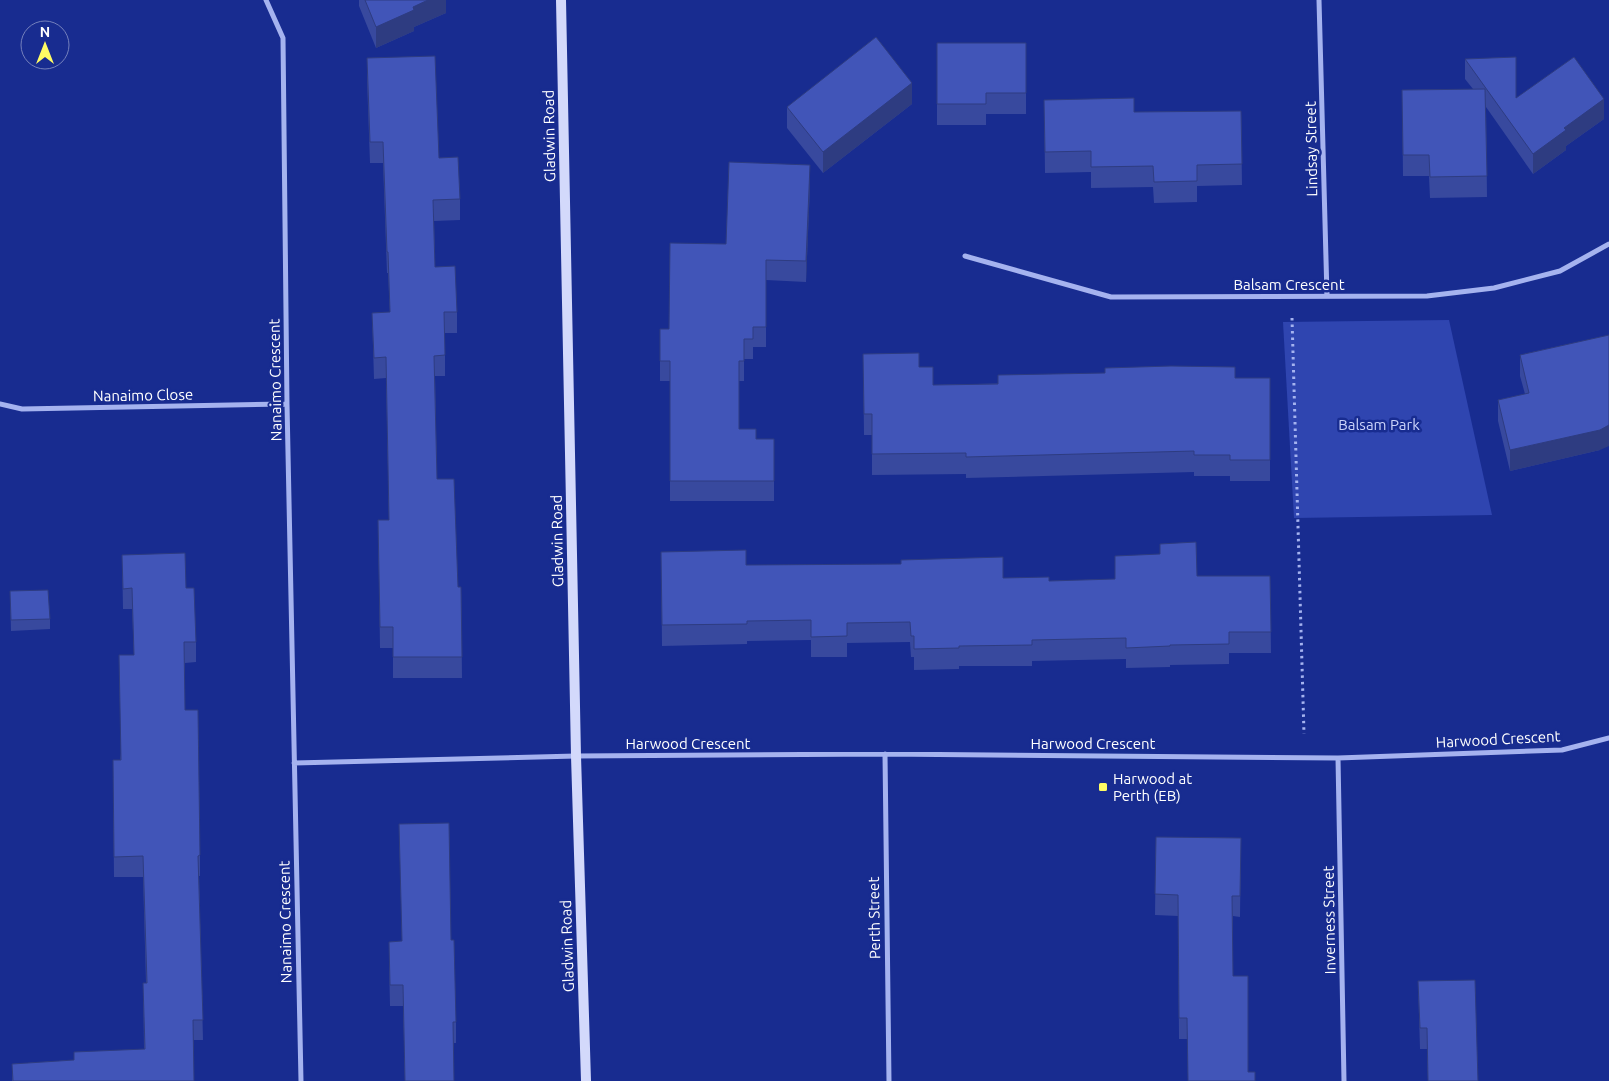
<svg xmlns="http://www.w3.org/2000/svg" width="1609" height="1081" font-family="Ubuntu,sans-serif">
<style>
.green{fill:#2f45b0}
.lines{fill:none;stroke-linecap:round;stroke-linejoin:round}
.path{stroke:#a5b3ef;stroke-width:3;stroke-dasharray:2.5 4;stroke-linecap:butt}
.minor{stroke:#a5b3ef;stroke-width:5}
.secondary{stroke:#d3d9fb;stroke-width:10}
.wall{fill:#38499e}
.shaded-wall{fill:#2e3c81}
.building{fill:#4155b8;stroke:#2e3c81}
.poi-dot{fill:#fffc64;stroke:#182c90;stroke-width:2}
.labels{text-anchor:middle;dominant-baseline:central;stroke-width:5;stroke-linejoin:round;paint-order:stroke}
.street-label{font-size:15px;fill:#fff;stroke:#182c90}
.park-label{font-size:15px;fill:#ccd4fb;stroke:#182c90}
.poi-label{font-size:15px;fill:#fff;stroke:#182c90;text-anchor:start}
</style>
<rect width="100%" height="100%" fill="#182c90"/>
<path class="green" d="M 1449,320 L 1492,515 L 1294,518 L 1283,322 Z"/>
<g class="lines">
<path class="path" d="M 1292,318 L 1304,734"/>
<path class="minor" d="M 266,0 L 283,38 L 287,404 L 301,1081
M 1319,0 L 1327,296
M 965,256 L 1111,297 L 1427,296 L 1494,288 L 1560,271 L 1609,244
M 0,404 L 22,409 L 287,404
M 885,754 L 889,1081
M 1338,758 L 1344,1081
M 294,763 L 576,756 L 885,754 L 1338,758 L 1562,750 L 1609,738"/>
<path class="secondary" d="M 561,0 L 576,756 L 586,1081"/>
</g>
<path class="wall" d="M 359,0 L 446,0 L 446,13 L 414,27 L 414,31 L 376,48 L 359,6 Z
M 937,43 L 1026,43 L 1026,114 L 986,114 L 986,125 L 937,125 Z
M 367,58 L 439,158 L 460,199 L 460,220 L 434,221 L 435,267 L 457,312 L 457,333 L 445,333 L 445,376 L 435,376 L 437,479 L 458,587 L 461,587 L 462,678 L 393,678 L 393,648 L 380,648 L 378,520 L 389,520 L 386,378 L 374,379 L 372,313 L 390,312 L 388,273 L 387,273 L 383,163 L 370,163 L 367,79 Z
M 1465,59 L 1516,98 L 1604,119 L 1566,146 L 1566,150 L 1533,174 L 1486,107 L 1487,197 L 1430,198 L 1429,176 L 1403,176 L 1402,90 L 1473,89 L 1465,79 Z
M 1044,100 L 1134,112 L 1241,111 L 1242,185 L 1197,186 L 1197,202 L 1154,203 L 1153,187 L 1091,188 L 1091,172 L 1045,173 Z
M 912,104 L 823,173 L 787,128 L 787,107 Z
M 810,185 L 806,282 L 766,280 L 766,347 L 753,347 L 753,359 L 744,359 L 744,381 L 739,381 L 739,429 L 756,439 L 774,439 L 774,501 L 670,501 L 670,381 L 660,381 L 660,329 L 669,329 L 726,244 Z
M 863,354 L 919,367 L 933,385 L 1235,378 L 1270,378 L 1270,481 L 1230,481 L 1230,476 L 1194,476 L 1194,472 L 966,478 L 966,474 L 872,475 L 872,435 L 864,435 Z
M 1520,355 L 1600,450 L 1510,471 L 1498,421 L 1498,400 L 1525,394 L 1520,376 Z
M 661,552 L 746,565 L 1003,578 L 1049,581 L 1115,579 L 1115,556 L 1197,576 L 1270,576 L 1271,653 L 1229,653 L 1229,664 L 1170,665 L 1170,667 L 1126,668 L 1126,659 L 1032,661 L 1032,666 L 959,666 L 959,669 L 914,670 L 914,657 L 911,657 L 910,642 L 847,643 L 847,657 L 811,657 L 811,640 L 747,641 L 747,644 L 662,646 Z
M 122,555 L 186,588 L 196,642 L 196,662 L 185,663 L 185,710 L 200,855 L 200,876 L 199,876 L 203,1040 L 193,1040 L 194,1081 L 12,1081 L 12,1064 L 74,1060 L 144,1049 L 143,983 L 146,983 L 143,877 L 114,877 L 113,780 L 120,760 L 134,655 L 132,609 L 123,609 Z
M 10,591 L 50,619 L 50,629 L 11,631 Z
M 399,824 L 451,940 L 456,1022 L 456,1043 L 454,1043 L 454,1081 L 405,1081 L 403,1006 L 390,1006 L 389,962 L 389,942 L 402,941 Z
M 1156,837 L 1241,838 L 1240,917 L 1233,916 L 1233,976 L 1248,1072 L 1255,1081 L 1187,1039 L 1179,1039 L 1178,916 L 1155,915 Z
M 1418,981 L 1478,1081 L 1428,1081 L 1427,1049 L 1420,1049 Z"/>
<path class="shaded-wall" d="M 428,0 L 446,0 L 446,13 L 414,27 L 414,31 L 376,48 L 376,27 L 413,7 Z
M 912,83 L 912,104 L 823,173 L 823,152 Z
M 1604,99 L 1604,119 L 1566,146 L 1566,150 L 1533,174 L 1533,154 L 1564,128 Z
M 810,165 L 810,185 L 806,282 L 806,261 Z
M 1609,425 L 1609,446 L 1600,450 L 1510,471 L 1510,450 Z"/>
<path class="building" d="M 365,0 L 428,0 L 413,7 L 414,10 L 376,27 Z
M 876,37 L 912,83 L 823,152 L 787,107 Z
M 937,43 L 1026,43 L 1026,93 L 986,93 L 986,104 L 937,104 Z
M 435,56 L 439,158 L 458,157 L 460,199 L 433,200 L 435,267 L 455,266 L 457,312 L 444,312 L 445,355 L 434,356 L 437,479 L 454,479 L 458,587 L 461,587 L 462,657 L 393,657 L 393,627 L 380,627 L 378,520 L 389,520 L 386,357 L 374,358 L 372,313 L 390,312 L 388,252 L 387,252 L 383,142 L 370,142 L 367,58 Z
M 1516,57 L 1516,98 L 1574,57 L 1604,99 L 1564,128 L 1566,130 L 1533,154 L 1465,59 Z
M 1485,89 L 1487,176 L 1430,177 L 1429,155 L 1403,155 L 1402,90 Z
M 1134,98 L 1134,112 L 1241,111 L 1242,164 L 1197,165 L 1197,181 L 1154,182 L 1153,166 L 1091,167 L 1091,151 L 1045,152 L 1044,100 Z
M 729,162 L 810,165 L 806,261 L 766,260 L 766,327 L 753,327 L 753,339 L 744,339 L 744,361 L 739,361 L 739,429 L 756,429 L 756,439 L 774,439 L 774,481 L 670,481 L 670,361 L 660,361 L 660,329 L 669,329 L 670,243 L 726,244 Z
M 1609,335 L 1609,425 L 1600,430 L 1510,450 L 1498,400 L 1529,393 L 1520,355 Z
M 919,353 L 919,367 L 933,367 L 933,385 L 998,384 L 998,375 L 1105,373 L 1105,368 L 1171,366 L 1235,367 L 1235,378 L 1270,378 L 1270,460 L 1230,460 L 1230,455 L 1194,455 L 1194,451 L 966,457 L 966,453 L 872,454 L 872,414 L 864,414 L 863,354 Z
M 1196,542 L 1197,576 L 1270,576 L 1271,632 L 1229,632 L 1229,644 L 1170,645 L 1170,646 L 1126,648 L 1126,638 L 1032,640 L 1032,645 L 959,646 L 959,648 L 914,649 L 914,636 L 911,636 L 910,622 L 847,623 L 847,636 L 811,637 L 811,620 L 747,621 L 747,624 L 662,625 L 661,552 L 746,550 L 746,565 L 901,564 L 901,560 L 1003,557 L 1003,578 L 1049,577 L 1049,581 L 1115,579 L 1115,556 L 1160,554 L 1160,544 Z
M 185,553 L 186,588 L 194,588 L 196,642 L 184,642 L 185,710 L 198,710 L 200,855 L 198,856 L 203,1020 L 193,1020 L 194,1081 L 13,1081 L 12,1064 L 74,1060 L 74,1052 L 145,1049 L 143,983 L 147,983 L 143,856 L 114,857 L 113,760 L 121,760 L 119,655 L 134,655 L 132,588 L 123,589 L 122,555 Z
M 48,590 L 50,619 L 11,620 L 10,591 Z
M 449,823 L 451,940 L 454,940 L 456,1022 L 453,1022 L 454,1081 L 405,1081 L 403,985 L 390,985 L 389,942 L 402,941 L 399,824 Z
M 1156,837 L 1241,838 L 1240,896 L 1232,896 L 1233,976 L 1248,976 L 1248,1072 L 1255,1072 L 1255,1081 L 1188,1081 L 1187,1018 L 1179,1018 L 1178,895 L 1155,894 Z
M 1475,980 L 1478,1081 L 1428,1081 L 1427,1028 L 1420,1028 L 1418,981 Z"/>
<rect class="poi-dot" x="1098" y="782" width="10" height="10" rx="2.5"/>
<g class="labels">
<g class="street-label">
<text transform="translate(549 136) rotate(-91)">Gladwin Road</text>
<text transform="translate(1311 149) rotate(-91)">Lindsay Street</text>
<text x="1289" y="284">Balsam Crescent</text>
<text transform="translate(275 380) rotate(-91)">Nanaimo Crescent</text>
<text transform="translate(143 395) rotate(-1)">Nanaimo Close</text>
<text transform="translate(557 541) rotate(-91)">Gladwin Road</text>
<text transform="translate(1498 739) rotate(-3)">Harwood Crescent</text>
<text x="688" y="743">Harwood Crescent</text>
<text x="1093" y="743">Harwood Crescent</text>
<text transform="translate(874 918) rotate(-91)">Perth Street</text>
<text transform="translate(1329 920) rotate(-91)">Inverness Street</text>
<text transform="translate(285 922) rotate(-91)">Nanaimo Crescent</text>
<text transform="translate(567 946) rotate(-92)">Gladwin Road</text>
</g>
<g class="park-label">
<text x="1379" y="424">Balsam Park</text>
</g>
<g class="poi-label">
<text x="1113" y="778">Harwood at<tspan x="1113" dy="17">Perth (EB)</tspan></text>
</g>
</g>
<g transform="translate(45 45)"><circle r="24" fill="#182c90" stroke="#7480bc"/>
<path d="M0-4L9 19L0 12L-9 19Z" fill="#fffc64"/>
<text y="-8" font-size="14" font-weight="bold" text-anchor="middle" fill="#ffffff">N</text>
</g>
</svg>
